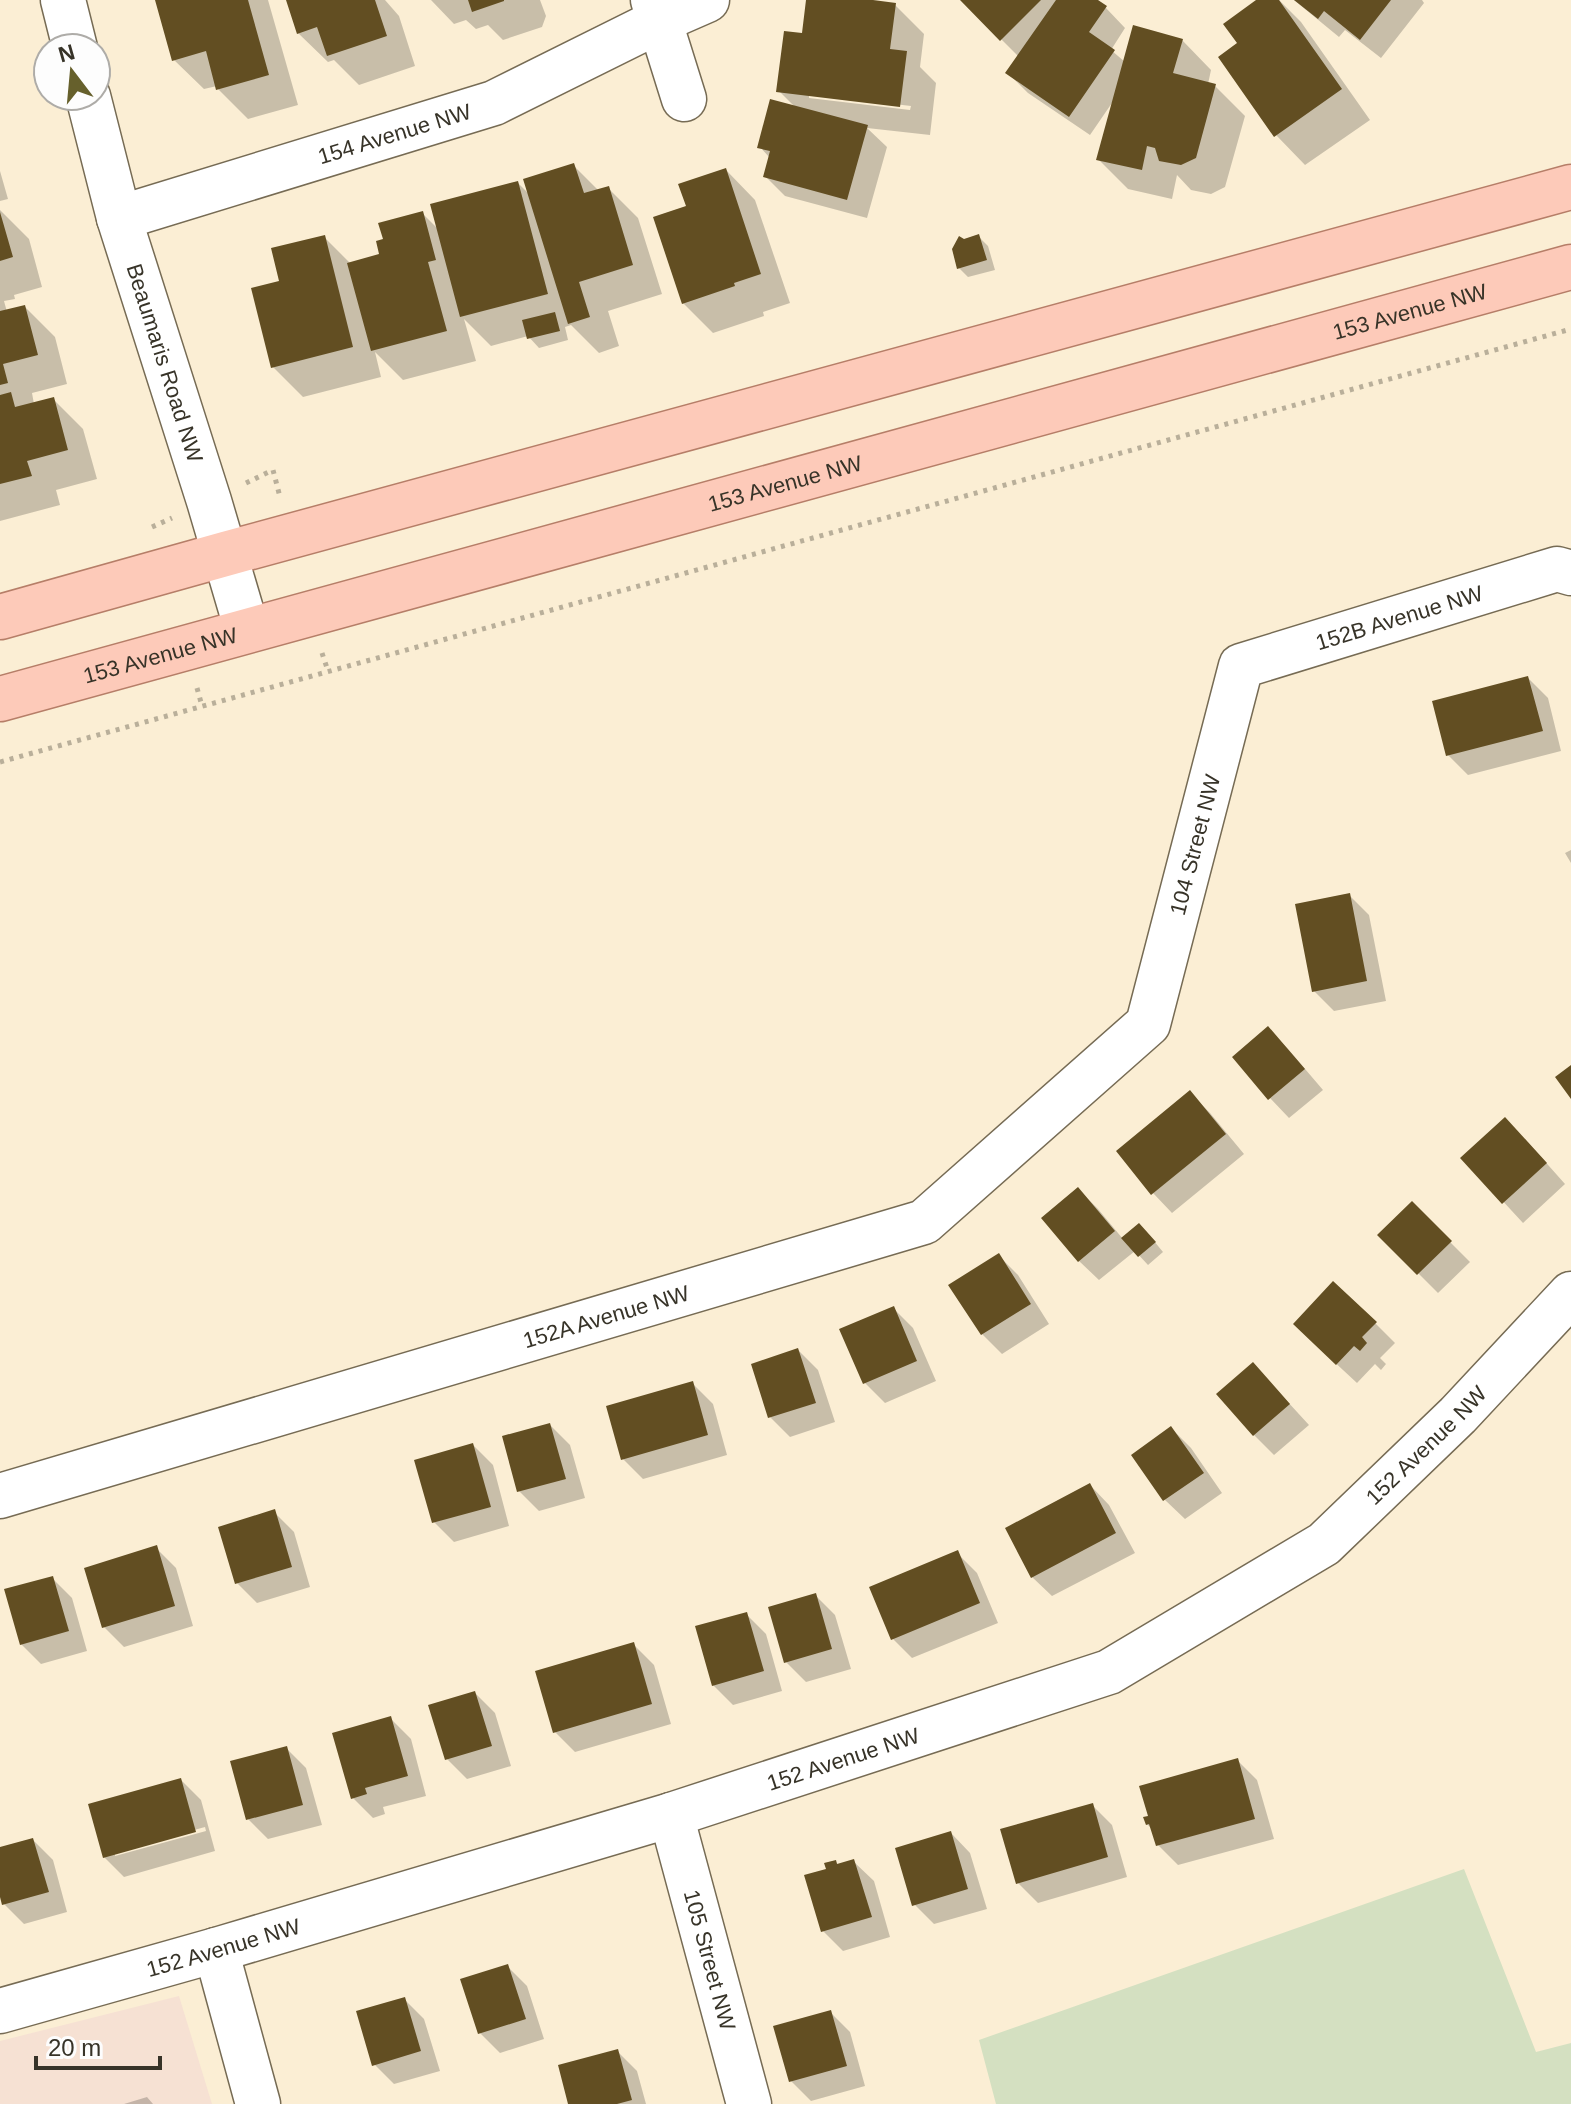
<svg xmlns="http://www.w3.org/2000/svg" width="1571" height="2104" font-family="Helvetica,sans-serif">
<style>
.industrial{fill:#f6e1d3}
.green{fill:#d4e0c1}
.shadow{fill:#0003;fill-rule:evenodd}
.building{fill:#624e22}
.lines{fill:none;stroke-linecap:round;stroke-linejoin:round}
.minor-casing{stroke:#766b54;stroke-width:47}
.major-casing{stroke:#b67e68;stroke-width:47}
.path{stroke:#b9af9a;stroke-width:5;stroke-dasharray:4 6;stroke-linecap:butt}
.minor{stroke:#fff;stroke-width:44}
.major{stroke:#fdcab9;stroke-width:44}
.labels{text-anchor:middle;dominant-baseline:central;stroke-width:8;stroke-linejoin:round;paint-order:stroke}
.street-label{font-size:22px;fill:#373328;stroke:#fdfdfd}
</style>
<rect width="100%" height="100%" fill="#fbeed4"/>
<path class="industrial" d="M 179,1996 L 212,2104 L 0,2104 L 0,2041 Z"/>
<path class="green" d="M 1464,1869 L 1536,2052 L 1571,2043 L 1571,2104 L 996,2104 L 979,2040 Z"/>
<path class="shadow" d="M 157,0 L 268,0 L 298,105 L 248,119 L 218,89 L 217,86 L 204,89 L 174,60 Z
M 288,0 L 385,0 L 399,16 L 415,66 L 359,85 L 334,60 L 328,62 L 298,33 Z
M 431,0 L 540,0 L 546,16 L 542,27 L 503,40 L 488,25 L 476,29 L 466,20 L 454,24 Z
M 808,0 L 856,0 L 895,5 L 924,34 L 920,67 L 936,83 L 930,135 L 867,128 L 887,147 L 867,218 L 785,196 L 765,176 L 770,158 L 760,147 L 796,108 L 779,91 L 803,35 ZM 809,94 L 911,106 L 910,110 L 809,98 Z
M 962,0 L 1094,0 L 1106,8 L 1125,28 L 1111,50 L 1125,62 L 1182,40 L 1211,70 L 1208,84 L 1215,86 L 1245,116 L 1225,187 L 1211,194 L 1191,190 L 1177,175 L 1172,199 L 1128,189 L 1098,159 L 1114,100 L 1090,135 L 1028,93 L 1008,73 L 1018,56 Z
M 1260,0 L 1279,0 L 1301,22 L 1370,120 L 1305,165 L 1276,135 Z
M 1294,0 L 1422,0 L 1424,3 L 1381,58 L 1345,30 L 1339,37 Z
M 574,166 L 599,191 L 608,188 L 638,218 L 662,294 L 608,311 L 619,346 L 599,353 L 571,325 L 565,327 L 568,340 L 539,348 L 528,336 L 491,346 L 464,319 L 476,361 L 403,380 L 375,352 L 381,377 L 303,397 L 273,367 L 281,283 L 324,237 L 351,264 L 381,255 L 422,213 L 438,229 L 518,183 L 530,195 Z
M 726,170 L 755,200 L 790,303 L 763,312 L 764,316 L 713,333 L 683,303 L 689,208 Z
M 0,171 L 8,199 L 0,201 Z
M 0,210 L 29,239 L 42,287 L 14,295 L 15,299 L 4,301 L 7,312 L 25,307 L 55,337 L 67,384 L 32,393 L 34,404 L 53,399 L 83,429 L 97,479 L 56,490 L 60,505 L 0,521 Z
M 979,237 L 988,246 L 995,270 L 968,277 L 959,268 L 964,241 Z
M 1528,678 L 1548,698 L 1561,751 L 1468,775 L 1448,755 Z
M 1571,850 L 1571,863 L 1565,853 Z
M 1349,895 L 1369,915 L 1386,1001 L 1334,1011 L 1314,991 Z
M 1268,1029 L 1288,1049 L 1323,1090 L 1289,1118 L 1270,1098 Z
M 1190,1093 L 1210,1113 L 1244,1154 L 1172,1213 L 1153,1193 Z
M 1525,1139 L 1565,1184 L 1523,1223 L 1463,1158 Z
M 1078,1189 L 1098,1209 L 1123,1239 L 1149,1235 L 1163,1252 L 1148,1265 L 1135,1251 L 1099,1280 L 1079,1261 Z
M 1412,1204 L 1470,1262 L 1438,1293 L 1380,1235 Z
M 998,1255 L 1018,1275 L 1049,1324 L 1002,1354 L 982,1334 Z
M 893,1308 L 913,1328 L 936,1381 L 885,1403 L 865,1383 Z
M 1375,1323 L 1395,1343 L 1380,1358 L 1386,1364 L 1381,1370 L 1375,1364 L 1357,1383 L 1315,1344 Z
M 798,1350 L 818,1370 L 835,1422 L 790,1437 L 770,1417 Z
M 1253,1364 L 1309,1425 L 1274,1455 L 1254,1435 Z
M 693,1384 L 713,1404 L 727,1455 L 643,1479 L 623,1459 Z
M 550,1425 L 570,1445 L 585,1498 L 539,1511 L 519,1491 Z
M 1171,1428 L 1191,1448 L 1222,1493 L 1185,1519 L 1165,1500 Z
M 473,1445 L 493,1465 L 509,1526 L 454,1542 L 434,1522 Z
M 1090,1485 L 1109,1505 L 1135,1553 L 1052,1596 L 1032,1577 Z
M 274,1512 L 294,1532 L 310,1587 L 257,1603 L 237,1583 Z
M 156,1548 L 176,1568 L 193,1626 L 124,1647 L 104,1627 Z
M 957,1553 L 977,1573 L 998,1623 L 912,1658 L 892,1638 Z
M 52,1578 L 72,1598 L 87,1651 L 41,1664 L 21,1644 Z
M 815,1595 L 835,1615 L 851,1669 L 806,1682 L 786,1662 Z
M 746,1614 L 766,1634 L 782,1691 L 733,1705 L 713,1685 Z
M 634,1645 L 654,1665 L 671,1724 L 575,1752 L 555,1732 Z
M 475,1693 L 495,1713 L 511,1766 L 467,1779 L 447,1759 Z
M 391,1719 L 411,1739 L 426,1796 L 383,1807 L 385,1814 L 373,1818 L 353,1798 Z
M 286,1748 L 306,1768 L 322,1825 L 268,1839 L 248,1819 Z
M 1237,1760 L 1257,1780 L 1274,1839 L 1178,1865 L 1158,1845 L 1153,1830 L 1147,1824 L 1150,1817 Z
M 181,1780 L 201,1800 L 215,1851 L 124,1877 L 104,1857 ZM 205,1827 L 206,1831 L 115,1856 L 115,1852 Z
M 1092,1805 L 1112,1825 L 1127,1877 L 1038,1903 L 1018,1883 Z
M 951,1833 L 970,1853 L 987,1909 L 934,1924 L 914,1904 Z
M 33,1840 L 53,1860 L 67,1912 L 24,1924 L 4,1904 L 0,1890 L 0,1849 Z
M 836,1862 L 839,1866 L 854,1862 L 874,1881 L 890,1937 L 843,1951 L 823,1931 L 828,1870 Z
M 507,1966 L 527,1986 L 544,2039 L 500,2053 L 480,2033 Z
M 404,1999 L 424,2019 L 440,2071 L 394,2084 L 374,2064 Z
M 830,2012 L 850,2032 L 865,2086 L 811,2101 L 791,2081 Z
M 617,2051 L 637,2071 L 646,2104 L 570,2104 Z
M 147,2097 L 153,2104 L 124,2104 Z"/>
<path class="building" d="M 155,0 L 248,0 L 269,75 L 216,90 L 206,51 L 172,61 Z
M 286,0 L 375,0 L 387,36 L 327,56 L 317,27 L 297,34 Z
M 468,0 L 504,0 L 504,1 L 472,12 Z
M 806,0 L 873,0 L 896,3 L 890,49 L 907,51 L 900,107 L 776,92 L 784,31 L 802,33 Z
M 960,0 L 1041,0 L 1000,41 Z
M 1056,0 L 1098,0 L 1107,6 L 1089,32 L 1115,50 L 1069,117 L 1005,73 Z
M 1256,0 L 1279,0 L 1342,89 L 1274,137 L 1218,57 L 1237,43 L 1223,24 Z
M 1294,0 L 1391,0 L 1360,40 L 1324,11 L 1318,19 Z
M 1133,25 L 1183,39 L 1173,73 L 1216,84 L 1196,158 L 1181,165 L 1159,161 L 1155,148 L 1147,146 L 1142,170 L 1096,160 Z
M 770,99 L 868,125 L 847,200 L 763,177 L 770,151 L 757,148 Z
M 574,163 L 584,193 L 609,186 L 633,265 L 579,282 L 590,317 L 568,324 L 523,179 Z
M 726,168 L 761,274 L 734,283 L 735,286 L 682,304 L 653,217 L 686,206 L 678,184 Z
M 518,181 L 548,294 L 460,317 L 430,204 Z
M 423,211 L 436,260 L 428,262 L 447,331 L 371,351 L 347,263 L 379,254 L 376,241 L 383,239 L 378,223 Z
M 0,212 L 13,257 L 0,261 Z
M 979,234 L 987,260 L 957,269 L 952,249 L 959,236 L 964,239 Z
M 325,235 L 353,347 L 271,368 L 251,288 L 279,281 L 271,248 Z
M 25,305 L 38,355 L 3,364 L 8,383 L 0,385 L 0,311 Z
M 555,312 L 560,331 L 527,339 L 522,320 Z
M 11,392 L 15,407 L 54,397 L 68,450 L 27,461 L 32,476 L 0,484 L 0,395 Z
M 1528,676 L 1543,731 L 1446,756 L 1432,701 Z
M 1350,893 L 1367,981 L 1312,992 L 1295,904 Z
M 1268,1026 L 1305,1069 L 1268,1100 L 1232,1057 Z
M 1571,1065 L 1571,1099 L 1555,1077 Z
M 1190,1090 L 1226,1134 L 1151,1195 L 1116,1151 Z
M 1505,1117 L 1547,1163 L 1502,1204 L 1460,1158 Z
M 1078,1187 L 1115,1231 L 1078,1262 L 1041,1218 Z
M 1412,1201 L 1452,1241 L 1417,1275 L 1377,1235 Z
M 1139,1223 L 1156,1242 L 1138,1257 L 1121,1238 Z
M 999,1253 L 1031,1304 L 981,1335 L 948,1285 Z
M 1333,1281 L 1377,1322 L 1362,1337 L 1367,1343 L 1360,1351 L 1354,1346 L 1336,1365 L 1293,1324 Z
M 894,1306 L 917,1361 L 863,1384 L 839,1329 Z
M 798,1348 L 816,1403 L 768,1418 L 751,1364 Z
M 1253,1362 L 1290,1404 L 1253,1436 L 1216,1394 Z
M 693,1381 L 708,1435 L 621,1460 L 606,1406 Z
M 550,1423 L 566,1479 L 517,1492 L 502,1436 Z
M 1171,1426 L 1204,1473 L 1163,1501 L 1131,1455 Z
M 473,1443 L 491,1507 L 432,1523 L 414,1460 Z
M 1090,1483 L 1116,1533 L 1031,1578 L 1005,1528 Z
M 275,1509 L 292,1567 L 235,1584 L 218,1527 Z
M 157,1545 L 175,1606 L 102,1628 L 84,1568 Z
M 958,1550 L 980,1603 L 891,1640 L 869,1587 Z
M 53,1576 L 69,1631 L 20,1645 L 4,1589 Z
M 816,1593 L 832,1649 L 784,1663 L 768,1607 Z
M 747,1612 L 764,1671 L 712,1686 L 695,1626 Z
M 634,1642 L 652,1704 L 553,1733 L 535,1671 Z
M 475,1691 L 492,1746 L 445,1760 L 428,1705 Z
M 391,1716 L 408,1776 L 365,1788 L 367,1794 L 351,1799 L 332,1733 Z
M 287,1746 L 303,1805 L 246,1820 L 230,1761 Z
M 1238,1758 L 1255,1819 L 1156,1846 L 1149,1824 L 1146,1825 L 1143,1817 L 1148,1816 L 1139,1786 Z
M 181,1778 L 196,1832 L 103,1858 L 88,1804 Z
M 1093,1803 L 1108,1857 L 1016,1884 L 1000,1829 Z
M 951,1831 L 968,1889 L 912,1906 L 895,1848 Z
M 33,1838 L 49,1892 L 2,1905 L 0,1897 L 0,1847 Z
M 854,1859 L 872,1917 L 821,1932 L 804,1875 L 826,1869 L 824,1863 L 836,1860 L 837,1864 Z
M 508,1964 L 526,2019 L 478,2034 L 460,1979 Z
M 405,1997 L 421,2051 L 372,2066 L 356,2011 Z
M 831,2010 L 847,2066 L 789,2082 L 773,2026 Z
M 618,2049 L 632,2100 L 617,2104 L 568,2104 L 558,2065 Z"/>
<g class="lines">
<defs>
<g id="minor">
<path d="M 63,0 L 75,48"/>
<path d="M 653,0 L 684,99"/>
<path id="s1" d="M 88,96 L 119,218 L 209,501 L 247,630"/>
<path id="s2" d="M 119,218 L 494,103 L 659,21 L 707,0"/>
<path id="s3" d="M 0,1496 L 924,1222 L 1148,1024 L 1241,666 L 1557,569 L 1571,573"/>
<path id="s4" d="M 671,1815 L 749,2104"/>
<path d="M 216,1950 L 258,2104"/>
<path id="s5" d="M 0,2011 L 216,1950 L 671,1815 L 1109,1672 L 1324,1544 L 1458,1415 L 1571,1294"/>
</g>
<g id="major">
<path d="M 0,617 L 225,554 L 1571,187"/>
<path id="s6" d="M 0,699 L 1571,267"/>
</g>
</defs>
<use href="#minor" class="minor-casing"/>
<use href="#major" class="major-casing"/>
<path class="path" d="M 246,483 L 273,470 L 280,497
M 152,527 L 172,518
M 322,653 L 328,671
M 197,688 L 202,706
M 0,762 L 1571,329"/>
<use href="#minor" class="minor"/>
<use href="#major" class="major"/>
</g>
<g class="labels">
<g class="street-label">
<text stroke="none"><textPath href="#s2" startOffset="288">154 Avenue NW</textPath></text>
<text stroke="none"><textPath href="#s6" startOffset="1462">153 Avenue NW</textPath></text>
<text stroke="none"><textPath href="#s1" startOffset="278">Beaumaris Road NW</textPath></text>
<text stroke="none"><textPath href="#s6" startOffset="814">153 Avenue NW</textPath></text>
<text stroke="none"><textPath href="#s3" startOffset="1798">152B Avenue NW</textPath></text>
<text stroke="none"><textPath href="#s6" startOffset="166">153 Avenue NW</textPath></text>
<text stroke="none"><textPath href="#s3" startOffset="1448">104 Street NW</textPath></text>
<text stroke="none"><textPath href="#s3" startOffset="632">152A Avenue NW</textPath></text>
<text stroke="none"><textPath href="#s5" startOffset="1552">152 Avenue NW</textPath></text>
<text stroke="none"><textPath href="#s5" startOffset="880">152 Avenue NW</textPath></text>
<text stroke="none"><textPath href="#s5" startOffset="232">152 Avenue NW</textPath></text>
<text stroke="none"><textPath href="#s4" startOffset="150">105 Street NW</textPath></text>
</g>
</g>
<g transform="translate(72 72) rotate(344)"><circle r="38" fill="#fdfdfd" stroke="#aeaca8" stroke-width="2"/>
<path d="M0-6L14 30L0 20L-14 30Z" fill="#66602c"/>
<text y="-12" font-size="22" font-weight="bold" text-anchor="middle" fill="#373328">N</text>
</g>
<path d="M36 2056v12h124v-12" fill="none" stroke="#373328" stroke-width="4"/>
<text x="48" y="2056" font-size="24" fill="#373328" stroke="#fdfdfd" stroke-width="6" paint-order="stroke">20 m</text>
</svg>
